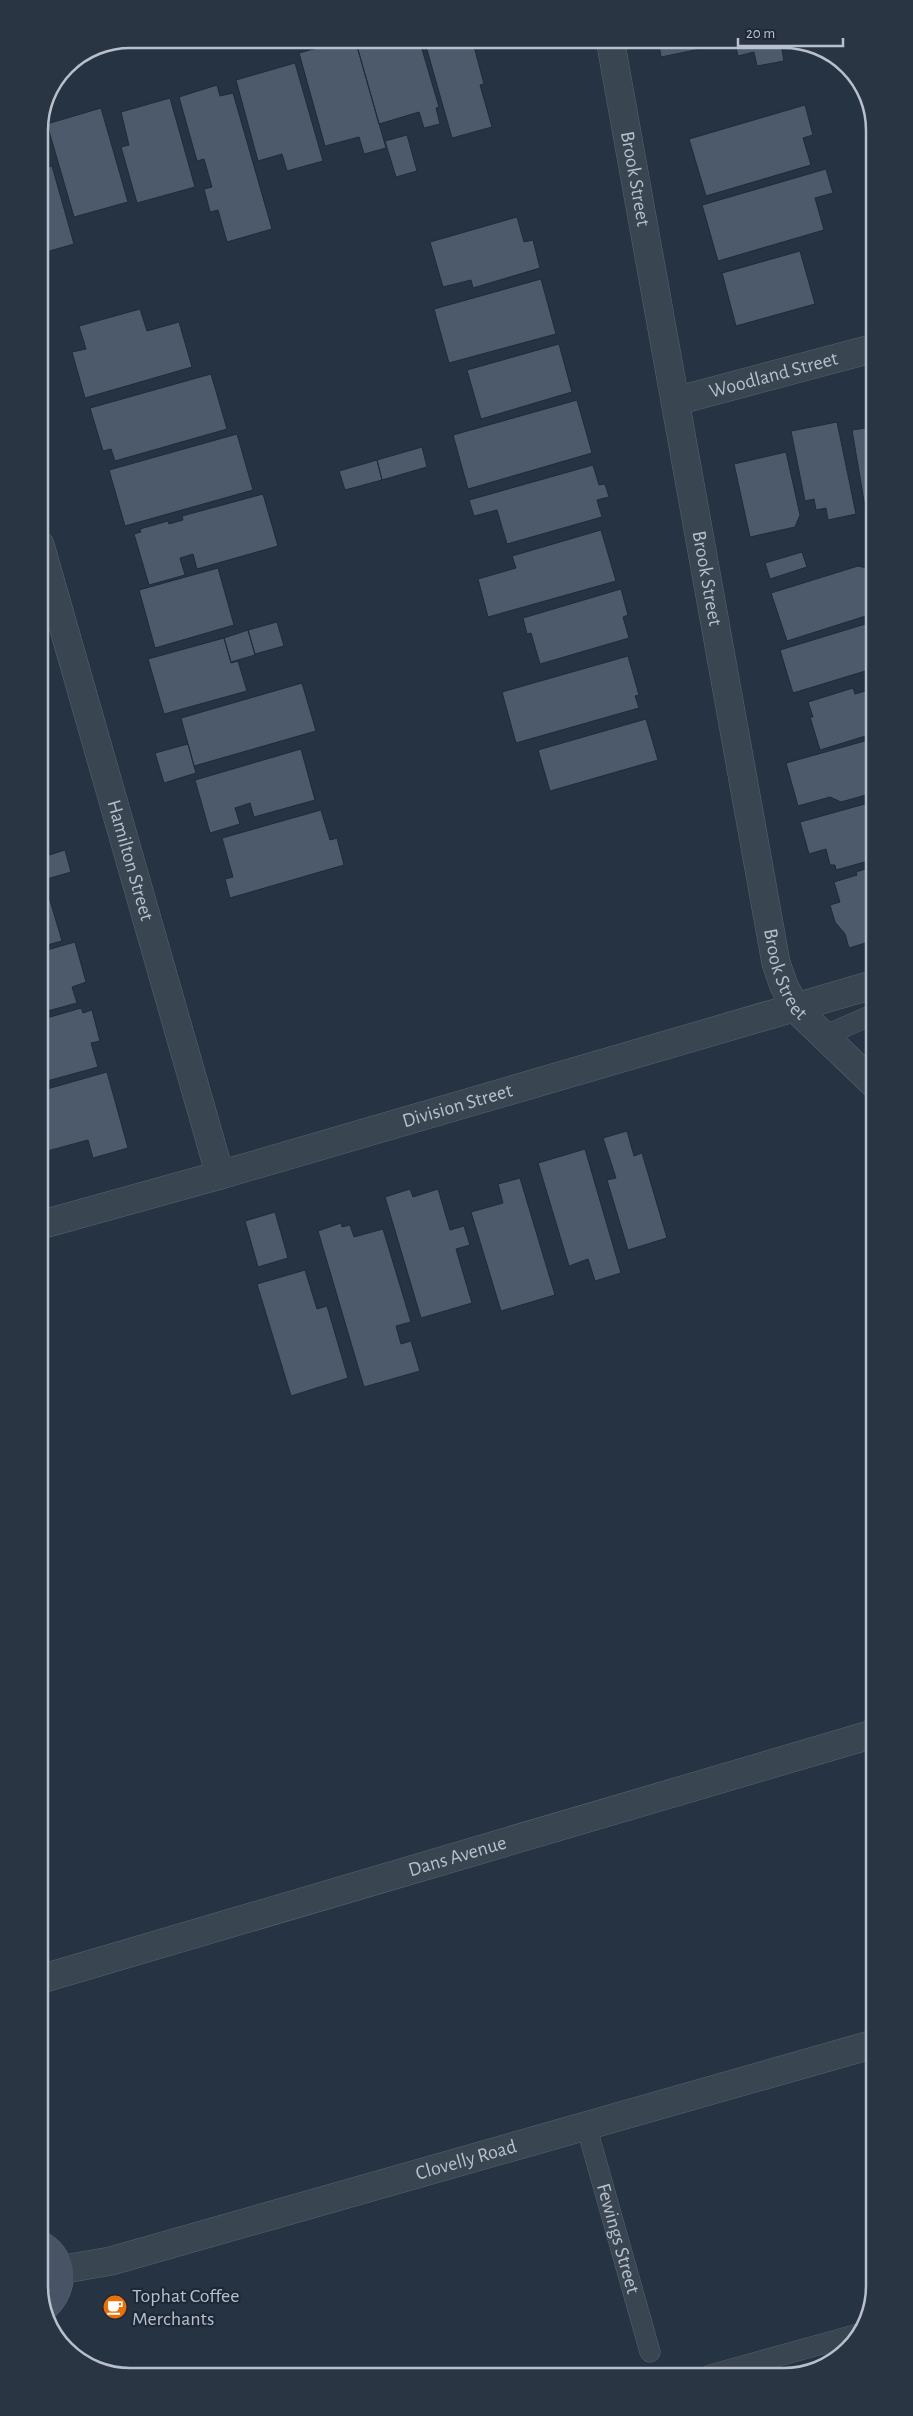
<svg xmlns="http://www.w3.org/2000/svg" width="913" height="2416" font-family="'Alegreya Sans',sans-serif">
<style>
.building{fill:#4c5a6b;stroke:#202b39}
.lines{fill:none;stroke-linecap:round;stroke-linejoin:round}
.service-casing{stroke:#58636f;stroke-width:21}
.minor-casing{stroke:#58636f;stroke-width:29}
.tertiary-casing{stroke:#58636f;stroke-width:29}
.secondary-casing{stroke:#58636f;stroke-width:29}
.path{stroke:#465e60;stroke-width:3;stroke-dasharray:4 4;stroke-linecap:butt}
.service{stroke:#3a4552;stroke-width:20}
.minor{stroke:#3a4552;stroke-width:28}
.tertiary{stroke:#3a4552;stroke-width:28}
.secondary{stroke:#485465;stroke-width:28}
.labels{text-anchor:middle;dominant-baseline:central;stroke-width:4.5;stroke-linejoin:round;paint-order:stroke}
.street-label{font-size:20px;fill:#b7c0cc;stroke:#1e2937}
.poi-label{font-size:20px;fill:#b7c0cc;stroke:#1e2937;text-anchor:start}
.rim{fill:none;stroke:#b7c0cc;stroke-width:2.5}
</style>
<rect width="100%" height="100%" fill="#253342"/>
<path class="building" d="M 349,39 L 355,39 L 386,148 L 364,154 L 359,137 L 325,146 L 299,53 Z
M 355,39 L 419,39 L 439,107 L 436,108 L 440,124 L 424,128 L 419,112 L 379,124 Z
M 424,39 L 472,39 L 484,84 L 480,85 L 492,127 L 452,138 Z
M 658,39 L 719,39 L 720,45 L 661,57 Z
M 734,39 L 780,39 L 784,61 L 757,66 L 754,52 L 738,56 Z
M 295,63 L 323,161 L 287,171 L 282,154 L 258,161 L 236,80 Z
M 217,85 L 220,96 L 233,93 L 272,229 L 227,242 L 218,210 L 210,212 L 204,189 L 212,187 L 204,159 L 197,161 L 179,97 Z
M 170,98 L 195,187 L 137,203 L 121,147 L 129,145 L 121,112 Z
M 805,105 L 813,135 L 803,138 L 811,165 L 706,196 L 689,139 Z
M 101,108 L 128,202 L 74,217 L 47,124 Z
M 407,135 L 417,171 L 396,177 L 385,141 Z
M 52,166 L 74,244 L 39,254 L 39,170 Z
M 826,169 L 833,193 L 815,198 L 824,230 L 718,261 L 702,205 Z
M 517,217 L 524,242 L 533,240 L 540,268 L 473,288 L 471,280 L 443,287 L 430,242 Z
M 800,251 L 815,304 L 736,326 L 722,273 Z
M 541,279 L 556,334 L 449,363 L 434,309 Z
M 140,309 L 147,331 L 179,322 L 192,367 L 85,398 L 72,352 L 86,349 L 79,326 Z
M 559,344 L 572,392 L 481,419 L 467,370 Z
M 211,374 L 227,429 L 115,461 L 111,449 L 103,451 L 90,408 Z
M 577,400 L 592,453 L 468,489 L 453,435 Z
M 837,422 L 856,514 L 828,520 L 826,508 L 816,510 L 814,499 L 805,501 L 791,431 Z
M 872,427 L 872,512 L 866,513 L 852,430 Z
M 237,434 L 253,490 L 125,526 L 109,470 Z
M 422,447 L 427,467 L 382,480 L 377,460 Z
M 786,452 L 800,515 L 795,527 L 750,537 L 734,464 Z
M 377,460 L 382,480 L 345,490 L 339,471 Z
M 593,465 L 599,485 L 605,484 L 609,497 L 597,500 L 602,517 L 507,544 L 497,510 L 474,516 L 469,500 Z
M 263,494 L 278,546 L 197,569 L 193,554 L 180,558 L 185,575 L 149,585 L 134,534 L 141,532 L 140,529 L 168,521 L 169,524 L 183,520 L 182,516 Z
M 601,530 L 616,581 L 488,617 L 478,579 L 516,568 L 512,556 Z
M 802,552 L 807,567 L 770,579 L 765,563 Z
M 858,566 L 872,569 L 872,614 L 787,641 L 771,593 Z
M 218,568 L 234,625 L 155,648 L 139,590 Z
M 621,589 L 628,615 L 623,617 L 629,638 L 540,664 L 531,633 L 527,634 L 523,618 Z
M 277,622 L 284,646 L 255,654 L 248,630 Z
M 872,622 L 872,669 L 793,693 L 780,650 Z
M 248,630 L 255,655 L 231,662 L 224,638 Z
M 224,638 L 231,663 L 238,661 L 247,691 L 164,714 L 148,659 Z
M 628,656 L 639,695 L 635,696 L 639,708 L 516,743 L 502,692 Z
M 302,683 L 316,731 L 194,766 L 181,718 Z
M 853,688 L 855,694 L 872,689 L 872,734 L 820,750 L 810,717 L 813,717 L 808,702 Z
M 646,719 L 658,760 L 550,791 L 538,750 Z
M 872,739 L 872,798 L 867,799 L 866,795 L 841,802 L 830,797 L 798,806 L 786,763 Z
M 188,744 L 196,773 L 164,783 L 155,753 Z
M 301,749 L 315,800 L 254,817 L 250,803 L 235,808 L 240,824 L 210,833 L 195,780 Z
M 872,802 L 872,860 L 836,870 L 835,865 L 830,865 L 826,849 L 809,854 L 800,822 Z
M 321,810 L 330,840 L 337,838 L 344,865 L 230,898 L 225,879 L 233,877 L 222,838 Z
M 65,850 L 71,872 L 40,881 L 40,858 Z
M 872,867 L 872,941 L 849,948 L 845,934 L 835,922 L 830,905 L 840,902 L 834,882 L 857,875 L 856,872 Z
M 46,887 L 62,941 L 40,947 L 40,889 Z
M 75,942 L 86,982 L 72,987 L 77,1003 L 40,1013 L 40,952 Z
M 81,1008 L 83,1013 L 92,1010 L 100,1041 L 91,1043 L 98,1067 L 40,1083 L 40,1020 Z
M 107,1072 L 128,1148 L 93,1158 L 88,1140 L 40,1153 L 40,1091 Z
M 627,1131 L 634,1156 L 642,1153 L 667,1238 L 628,1250 L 607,1180 L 616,1178 L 603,1138 Z
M 585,1149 L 621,1273 L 595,1281 L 588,1259 L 569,1266 L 538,1163 Z
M 520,1178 L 555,1295 L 501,1311 L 471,1212 L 503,1203 L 498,1184 Z
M 410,1189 L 413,1197 L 438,1189 L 450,1230 L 464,1226 L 470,1245 L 456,1249 L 472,1303 L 421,1318 L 385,1197 Z
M 275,1212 L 288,1258 L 258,1267 L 245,1221 Z
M 341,1223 L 342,1227 L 350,1225 L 354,1237 L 383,1229 L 411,1322 L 396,1326 L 401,1344 L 411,1341 L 420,1371 L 364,1387 L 318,1231 Z
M 305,1270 L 317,1309 L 327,1306 L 348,1378 L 291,1396 L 257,1284 Z"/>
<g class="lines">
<defs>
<g id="service">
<path d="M 824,1036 L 872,1015"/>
<path id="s1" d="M 586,2125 L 650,2352"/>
<path d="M 710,2375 L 858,2334"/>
</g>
<g id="minor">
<path id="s2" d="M 610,39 L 776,963 L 784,986 L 796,1009 L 872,1082"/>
<path id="s3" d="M 676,401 L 871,349"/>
<path id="s4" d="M 40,545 L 220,1175"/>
<path id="s5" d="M 40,1225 L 220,1175 L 872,985"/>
<path id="s6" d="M 41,1979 L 873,1734"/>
</g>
<g id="tertiary">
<path id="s7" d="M 59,2270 L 111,2261 L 874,2044"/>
</g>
<path id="secondary" d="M 42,2246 C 66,2261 64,2292 42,2309"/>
</defs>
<use href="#service" class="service-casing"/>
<use href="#minor" class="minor-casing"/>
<use href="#tertiary" class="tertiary-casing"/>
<use href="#secondary" class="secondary-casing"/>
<path class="path" d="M 624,2375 L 630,2369"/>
<use href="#service" class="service"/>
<use href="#minor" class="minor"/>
<use href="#tertiary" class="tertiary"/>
<use href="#secondary" class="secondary"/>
</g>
<defs>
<symbol id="cafe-disc" viewBox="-11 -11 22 22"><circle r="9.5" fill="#e8710a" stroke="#1e2937"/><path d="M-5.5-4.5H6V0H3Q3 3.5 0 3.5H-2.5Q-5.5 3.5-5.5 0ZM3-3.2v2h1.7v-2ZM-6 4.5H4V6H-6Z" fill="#fff"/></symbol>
</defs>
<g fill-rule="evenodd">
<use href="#cafe-disc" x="101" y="2293" width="28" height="28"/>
</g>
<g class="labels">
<g class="street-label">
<text stroke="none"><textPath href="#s2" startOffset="142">Brook Street</textPath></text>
<text stroke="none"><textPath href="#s3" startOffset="101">Woodland Street</textPath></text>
<text stroke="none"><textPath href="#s2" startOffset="548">Brook Street</textPath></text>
<text stroke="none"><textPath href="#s4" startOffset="328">Hamilton Street</textPath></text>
<text stroke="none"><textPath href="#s2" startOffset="952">Brook Street</textPath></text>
<text stroke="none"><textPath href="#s5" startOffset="434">Division Street</textPath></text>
<text stroke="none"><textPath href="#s6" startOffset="434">Dans Avenue</textPath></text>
<text stroke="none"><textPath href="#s7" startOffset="422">Clovelly Road</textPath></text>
<text stroke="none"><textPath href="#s1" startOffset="118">Fewings Street</textPath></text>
</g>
<g class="poi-label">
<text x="132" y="2296">Tophat Coffee<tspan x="132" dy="23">Merchants</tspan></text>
</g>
</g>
<path d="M0 0H913V2416H0ZM130 48H784A82 82 0 0 1 866 130V2286A82 82 0 0 1 784 2368H130A82 82 0 0 1 48 2286V130A82 82 0 0 1 130 48Z" fill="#2a3543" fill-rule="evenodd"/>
<path class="rim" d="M130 48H784A82 82 0 0 1 866 130V2286A82 82 0 0 1 784 2368H130A82 82 0 0 1 48 2286V130A82 82 0 0 1 130 48Z"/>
<path d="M738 38v8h105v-8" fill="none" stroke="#b7c0cc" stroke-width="2.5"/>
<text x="746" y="38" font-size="15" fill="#b7c0cc" stroke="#1e2937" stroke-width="4" paint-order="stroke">20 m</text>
</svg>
